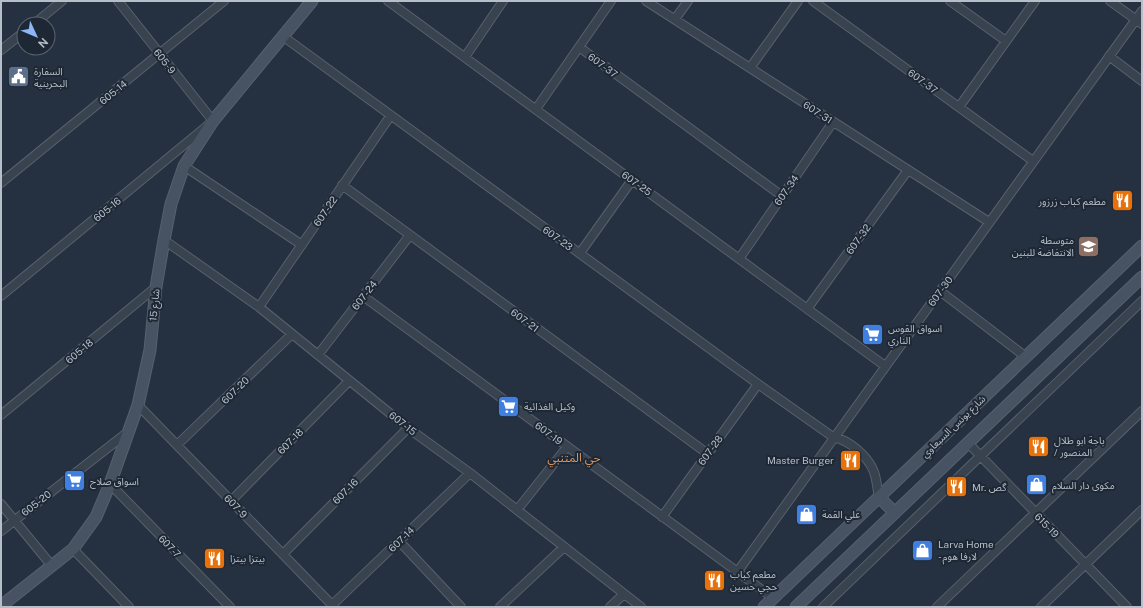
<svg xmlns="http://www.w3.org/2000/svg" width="1143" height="608" font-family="'Public Sans','Noto Sans Arabic',sans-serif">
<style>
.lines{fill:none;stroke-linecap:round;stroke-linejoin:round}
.street-casing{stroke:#57616d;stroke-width:10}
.secondary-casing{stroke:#57616d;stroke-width:13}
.street{stroke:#394350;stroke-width:8}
.secondary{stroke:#475263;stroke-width:11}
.labels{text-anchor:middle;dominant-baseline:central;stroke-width:4;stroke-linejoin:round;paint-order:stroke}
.street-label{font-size:10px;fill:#b6beca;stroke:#1e2835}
.poi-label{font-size:10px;fill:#b6beca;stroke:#1e2835;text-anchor:start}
.quarter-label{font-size:12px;fill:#d69766;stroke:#1e2835}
</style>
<rect width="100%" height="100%" fill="#253140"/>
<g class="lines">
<defs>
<path id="street" d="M 388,1 L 885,366
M 646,1 L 989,222
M 813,1 L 1033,161
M 950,1 L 1006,41
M 1110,1 L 1142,24
M 675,19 L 688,1
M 34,24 L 62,1
M 284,37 L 758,384 L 833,437 C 849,440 868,456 874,472 C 877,480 877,489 879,497
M 579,47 L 782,196
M 1,50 L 24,32
M 1109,56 L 1142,81
M 465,57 L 503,1
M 750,68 L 798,1
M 959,107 L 1035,1
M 536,109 L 611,1
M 184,166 L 302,245
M 1,183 L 224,1
M 342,185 L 708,454
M 164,240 L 259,307 L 408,428 L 470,473 L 641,607
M 580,253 L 632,180
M 739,259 L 833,122
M 940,291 L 1026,357
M 1,296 L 213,121 L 118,1
M 363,296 L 773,598
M 259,307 L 391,115
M 807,309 L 908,170
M 318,355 L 410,235
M 138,405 L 334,607
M 1,415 L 156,287
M 968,443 L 1127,607
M 177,445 L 292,334
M 110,484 L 230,607
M 231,501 L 349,381
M 1,504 L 52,566
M 517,510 L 567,447
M 662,517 L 758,384
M 1,531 L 128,432
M 399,541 L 461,607
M 73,549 L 129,607
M 283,554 L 408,428
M 738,571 L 1142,11
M 332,605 L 470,473
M 500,607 L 564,547
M 610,607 L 624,594
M 823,607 L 1142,301
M 937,607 L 1142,411
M 1041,607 L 1142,510"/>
<path id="secondary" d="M 879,497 L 895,513
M 1,606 L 73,549 L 96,517 L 110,484 L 138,405 L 150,350 L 156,287 L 164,240 L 171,204 L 184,166 L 213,121 L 312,1
M 764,607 L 1142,246
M 796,607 L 1142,277"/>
</defs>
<use href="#street" class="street-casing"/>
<use href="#secondary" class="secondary-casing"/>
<use href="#street" class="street"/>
<use href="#secondary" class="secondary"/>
</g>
<defs>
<symbol id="civic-square" viewBox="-11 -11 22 22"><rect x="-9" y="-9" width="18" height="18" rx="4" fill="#5c6f8a" stroke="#1e2835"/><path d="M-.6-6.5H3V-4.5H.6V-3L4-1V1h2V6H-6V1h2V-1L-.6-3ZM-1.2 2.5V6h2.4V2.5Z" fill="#fff"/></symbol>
<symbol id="restaurant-square" viewBox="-11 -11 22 22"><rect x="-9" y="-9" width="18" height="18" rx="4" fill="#e8710a" stroke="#1e2835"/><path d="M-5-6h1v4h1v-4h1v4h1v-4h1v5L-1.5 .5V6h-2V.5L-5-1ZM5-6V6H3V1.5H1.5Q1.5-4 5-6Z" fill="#fff"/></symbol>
<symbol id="school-square" viewBox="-11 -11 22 22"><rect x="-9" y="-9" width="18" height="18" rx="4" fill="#8d6e63" stroke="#1e2835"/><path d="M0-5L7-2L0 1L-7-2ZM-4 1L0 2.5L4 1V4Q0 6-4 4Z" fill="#fff"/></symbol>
<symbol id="supermarket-square" viewBox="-11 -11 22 22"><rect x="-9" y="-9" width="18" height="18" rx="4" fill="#3f7fe0" stroke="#1e2835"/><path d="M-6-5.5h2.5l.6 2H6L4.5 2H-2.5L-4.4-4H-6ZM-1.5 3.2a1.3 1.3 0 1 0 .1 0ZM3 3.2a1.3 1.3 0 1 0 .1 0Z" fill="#fff"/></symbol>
<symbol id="shop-square" viewBox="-11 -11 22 22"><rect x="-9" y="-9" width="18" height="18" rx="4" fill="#3f7fe0" stroke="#1e2835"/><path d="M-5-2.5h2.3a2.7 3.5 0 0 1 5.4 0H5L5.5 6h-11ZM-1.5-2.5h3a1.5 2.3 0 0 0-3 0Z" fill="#fff"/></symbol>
</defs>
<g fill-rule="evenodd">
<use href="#civic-square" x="6" y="64" width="25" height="25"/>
<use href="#restaurant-square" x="1110" y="188" width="25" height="25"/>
<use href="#school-square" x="1076" y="234" width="25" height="25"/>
<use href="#supermarket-square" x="860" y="322" width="25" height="25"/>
<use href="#supermarket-square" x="496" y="394" width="25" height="25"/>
<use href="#restaurant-square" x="1026" y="434" width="25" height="25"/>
<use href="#restaurant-square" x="838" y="448" width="25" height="25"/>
<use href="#supermarket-square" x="62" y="468" width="25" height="25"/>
<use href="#shop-square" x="1024" y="472" width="25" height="25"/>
<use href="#restaurant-square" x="944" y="474" width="25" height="25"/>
<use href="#shop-square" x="794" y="502" width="25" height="25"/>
<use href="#shop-square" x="910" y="538" width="25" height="25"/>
<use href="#restaurant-square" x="202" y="546" width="25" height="25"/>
<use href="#restaurant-square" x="702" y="568" width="25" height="25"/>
</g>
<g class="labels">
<g class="street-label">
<text transform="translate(165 61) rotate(52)">605-9</text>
<text transform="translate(603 65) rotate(36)">607-37</text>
<text transform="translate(923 81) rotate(36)">607-37</text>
<text transform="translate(113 92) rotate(-39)">605-14</text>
<text transform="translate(818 112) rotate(33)">607-31</text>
<text transform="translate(637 183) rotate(36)">607-25</text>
<text transform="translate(786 190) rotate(-55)">607-34</text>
<text transform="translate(107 209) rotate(-39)">605-16</text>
<text transform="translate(325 211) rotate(-56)">607-22</text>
<text transform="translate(558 238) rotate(36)">607-23</text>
<text transform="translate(858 239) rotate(-54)">607-32</text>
<text transform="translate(940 291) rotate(-54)">607-30</text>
<text transform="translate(364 295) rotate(-52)">607-24</text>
<text transform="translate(154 305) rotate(-84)">شارع 15</text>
<text transform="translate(525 320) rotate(36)">607-21</text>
<text transform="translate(79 351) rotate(-40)">605-18</text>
<text transform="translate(235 390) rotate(-44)">607-20</text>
<text transform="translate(403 423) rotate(38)">607-15</text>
<text transform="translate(953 426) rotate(-44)">شارع يونس السبعاوي</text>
<text transform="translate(549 433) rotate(36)">607-19</text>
<text transform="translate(290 441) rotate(-45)">607-18</text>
<text transform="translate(710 450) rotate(-54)">607-28</text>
<text transform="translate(345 491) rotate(-45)">607-16</text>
<text transform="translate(36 503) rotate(-38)">605-20</text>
<text transform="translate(236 506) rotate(46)">607-9</text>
<text transform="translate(1047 525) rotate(46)">615-19</text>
<text transform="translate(401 539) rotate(-44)">607-14</text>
<text transform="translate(170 546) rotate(46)">607-7</text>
</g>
<g class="poi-label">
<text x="34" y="71">السفارة<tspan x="34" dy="12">البحرينية</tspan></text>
<text x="1106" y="201" text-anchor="end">مطعم كباب زرزور</text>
<text x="1074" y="240" text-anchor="end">متوسطة<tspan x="1074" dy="12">الانتفاضة للبنين</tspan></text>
<text x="888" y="328">اسواق القوس<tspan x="888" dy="12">الناري</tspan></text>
<text x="524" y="406">وكيل الغذائية</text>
<text x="1054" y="440">باجة ابو طلال<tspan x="1054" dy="12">/ المنصور</tspan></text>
<text x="834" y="460" text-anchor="end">Master Burger</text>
<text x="90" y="481">اسواق صلاح</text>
<text x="1052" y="485">مكوى دار السلام</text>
<text x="972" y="487">Mr. گص</text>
<text x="822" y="514">علي القمة</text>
<text x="938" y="544">Larva Home<tspan x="938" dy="12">- لارفا هوم</tspan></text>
<text x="230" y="558">بيتزا بيتزا</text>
<text x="730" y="574">مطعم كباب<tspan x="730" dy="12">حجي حسين</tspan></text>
</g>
<g class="quarter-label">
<text x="574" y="458">حي المتنبي</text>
</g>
</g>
<rect width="1143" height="608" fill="none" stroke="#b6beca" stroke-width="4"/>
<g transform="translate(36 36) rotate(134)"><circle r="19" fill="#1e2835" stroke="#5b6471"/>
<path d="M0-3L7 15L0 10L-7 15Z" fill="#8db6f8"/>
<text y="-6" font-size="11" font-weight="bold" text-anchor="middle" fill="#b6beca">N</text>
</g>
</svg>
